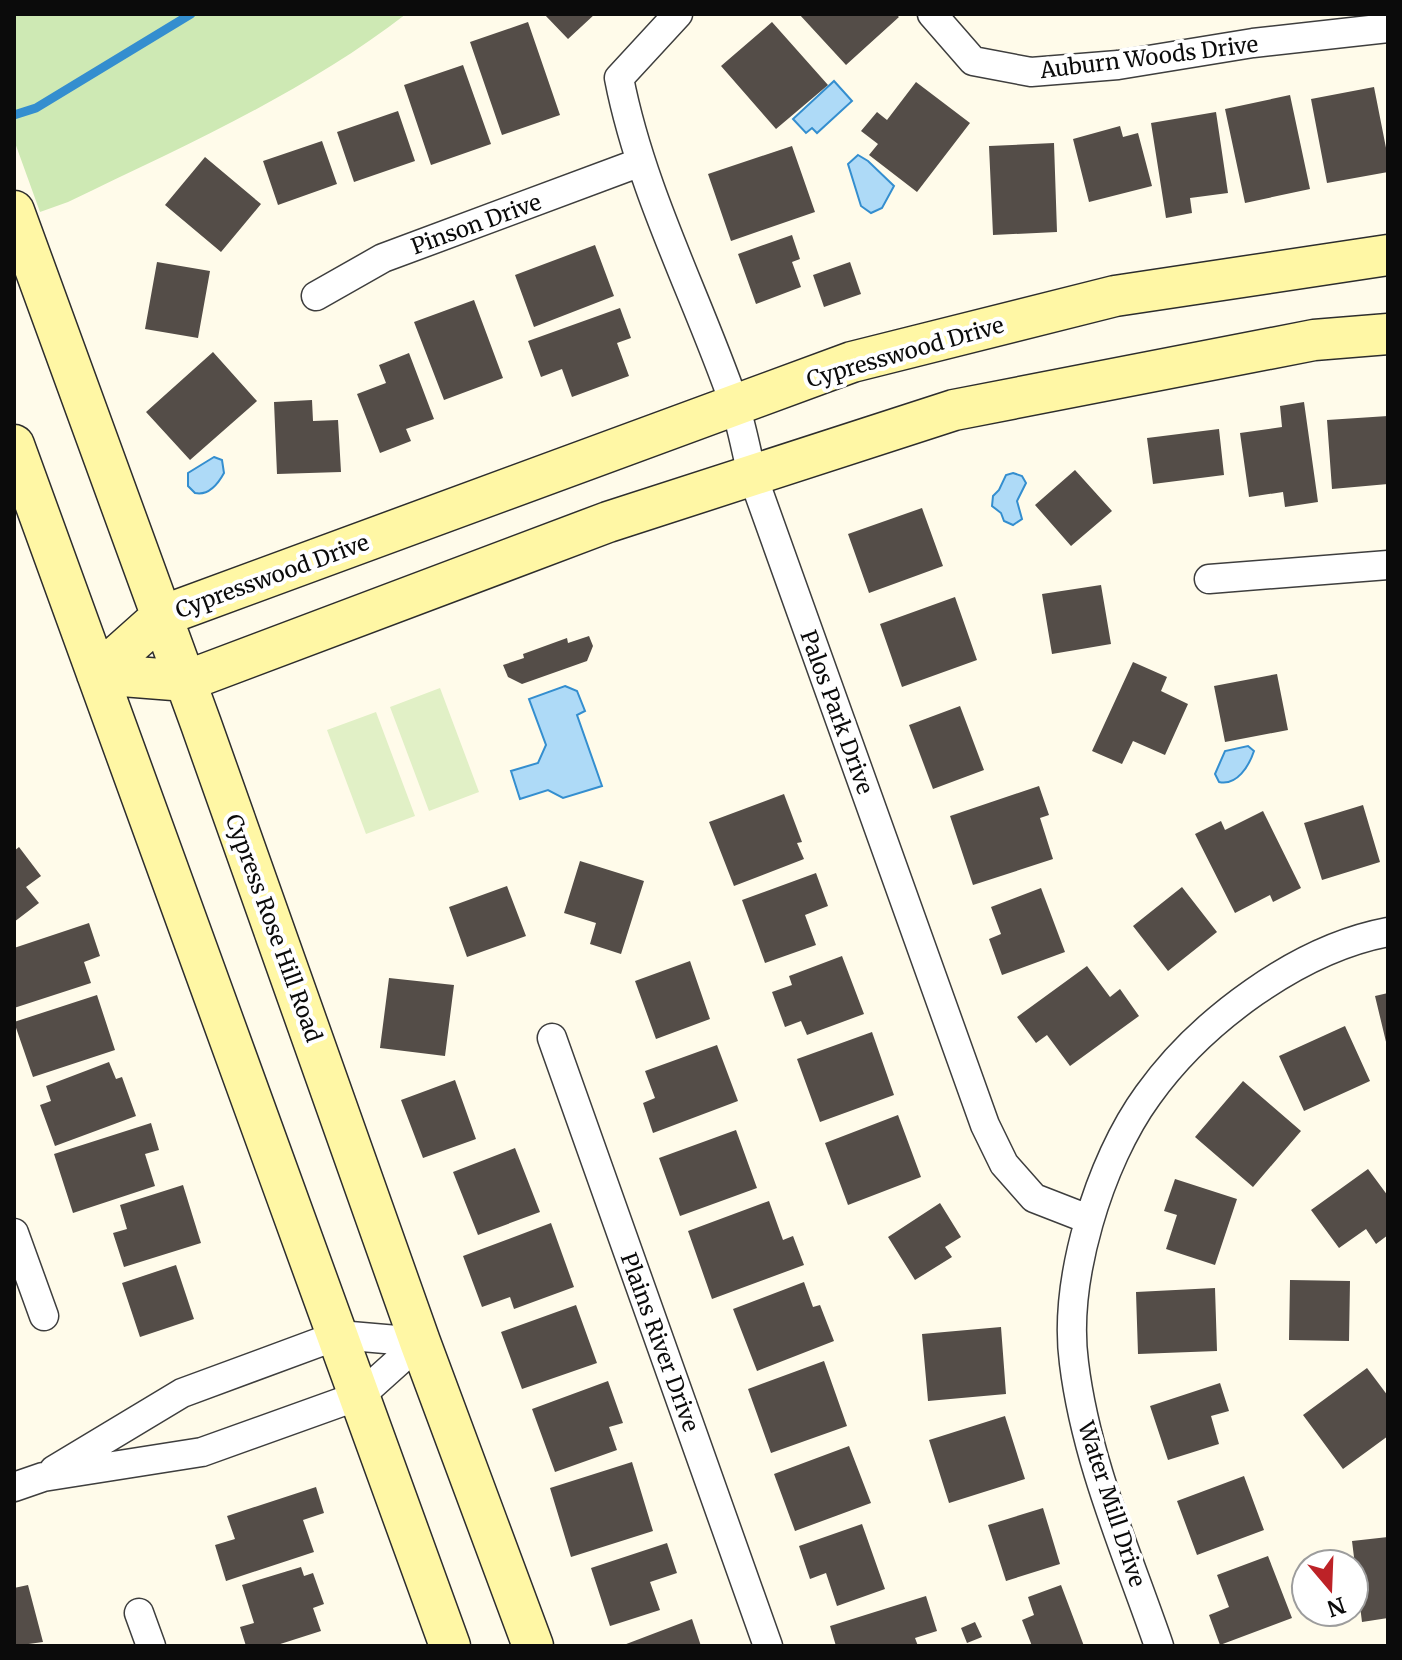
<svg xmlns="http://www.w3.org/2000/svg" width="1402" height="1660" font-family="Merriweather,serif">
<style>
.green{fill:#cee9b4}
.pitch{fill:#e1f0c6}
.water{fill:#aedaf7;stroke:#348ecf;stroke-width:2}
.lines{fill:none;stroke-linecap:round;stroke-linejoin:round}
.stream{stroke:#348ecf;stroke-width:9}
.building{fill:#544d48}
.minor-casing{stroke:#3e3e3e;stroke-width:31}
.secondary-casing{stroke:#2d2d2d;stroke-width:43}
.minor{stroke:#fff;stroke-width:28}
.secondary{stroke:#fff7a5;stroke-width:40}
.labels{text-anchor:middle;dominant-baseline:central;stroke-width:8;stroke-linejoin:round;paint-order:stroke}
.street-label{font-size:22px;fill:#0b0b0b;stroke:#fff}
</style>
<rect width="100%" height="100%" fill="#fffbea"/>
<path class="green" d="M 14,14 L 406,14 C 304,93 184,146 68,202 L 40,212 L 14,140 Z"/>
<path class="pitch" d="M 440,688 L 479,792 L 429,811 L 390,707 Z
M 376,712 L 415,816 L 366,834 L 327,730 Z"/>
<path class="water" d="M 834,81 L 852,101 L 817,133 L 812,128 L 806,133 L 793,119 Z
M 858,155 L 868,161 L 894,186 L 882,208 L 871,213 L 861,206 L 848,164 Z
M 214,457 L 222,460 L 224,473 C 218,484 209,496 195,493 L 188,486 L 188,473 Z
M 1013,473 L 1022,476 L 1026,483 L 1017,501 L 1022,519 L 1013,525 L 1004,521 L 1001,513 L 992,506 L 993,496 L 999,490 L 1006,475 Z
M 565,686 L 577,691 L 585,711 L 577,715 L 602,786 L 563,798 L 548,790 L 520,799 L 511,771 L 538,763 L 546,745 L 529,699 Z
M 1248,746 L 1254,751 C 1249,766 1237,786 1219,782 L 1215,774 L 1225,751 Z"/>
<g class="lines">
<path class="stream" d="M 14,115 L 36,108 L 191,14"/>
</g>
<path class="building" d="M 544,14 L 595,14 L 568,39 Z
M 799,14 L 896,14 L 899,17 L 846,65 Z
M 528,22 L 560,115 L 502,135 L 470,42 Z
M 772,22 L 828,85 L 776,129 L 721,66 Z
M 463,65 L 491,144 L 431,165 L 404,85 Z
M 916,82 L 970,123 L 917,192 L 869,155 L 878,144 L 861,131 L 877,112 L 887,120 Z
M 1374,87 L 1388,158 L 1388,172 L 1327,183 L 1311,99 Z
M 1290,95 L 1310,189 L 1245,203 L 1225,109 Z
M 398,111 L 415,161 L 354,182 L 337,132 Z
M 1216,112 L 1228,193 L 1190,198 L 1192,213 L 1166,218 L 1151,123 Z
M 1120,126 L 1123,137 L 1138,133 L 1152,186 L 1089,202 L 1073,139 Z
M 322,141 L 337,184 L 278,205 L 263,161 Z
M 1054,143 L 1057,232 L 993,235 L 989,146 Z
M 792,146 L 815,212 L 731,241 L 708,174 Z
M 205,157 L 261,204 L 221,252 L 165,205 Z
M 792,235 L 800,259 L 792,262 L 801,287 L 756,304 L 738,254 Z
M 595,245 L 614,296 L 534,327 L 515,275 Z
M 157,262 L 210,271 L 198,338 L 145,329 Z
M 850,262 L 861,294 L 824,307 L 813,275 Z
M 474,300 L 503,378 L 444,400 L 414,322 Z
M 620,308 L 631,338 L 617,343 L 629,376 L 572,397 L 562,369 L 541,377 L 528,341 Z
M 213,352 L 257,401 L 190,460 L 146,412 Z
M 409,353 L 434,419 L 406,429 L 411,441 L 380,453 L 357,394 L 386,383 L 379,365 Z
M 312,400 L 313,421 L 338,420 L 341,472 L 277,474 L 274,402 Z
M 1304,402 L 1318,502 L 1285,507 L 1283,492 L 1249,497 L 1240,433 L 1282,427 L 1280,406 Z
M 1388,416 L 1388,484 L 1332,489 L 1327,420 Z
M 1219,429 L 1224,475 L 1153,484 L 1147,438 Z
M 1075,470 L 1112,511 L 1071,546 L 1035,505 Z
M 922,508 L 943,566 L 869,593 L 848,534 Z
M 1101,585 L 1111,644 L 1052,654 L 1042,594 Z
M 955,597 L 977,660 L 902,687 L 880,624 Z
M 589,636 L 593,646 L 587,661 L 522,684 L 508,677 L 503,665 L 524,658 L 523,654 L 567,638 L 568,643 Z
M 1133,662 L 1167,677 L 1161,691 L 1188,704 L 1165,755 L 1133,741 L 1122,764 L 1092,751 Z
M 1277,674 L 1288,730 L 1225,742 L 1214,686 Z
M 960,706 L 984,770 L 933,789 L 909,725 Z
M 1039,786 L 1049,815 L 1040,818 L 1053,859 L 973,885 L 950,816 Z
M 784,794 L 802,842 L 797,843 L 804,859 L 734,886 L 709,822 Z
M 1363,805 L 1380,862 L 1322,880 L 1304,823 Z
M 1263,811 L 1301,888 L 1273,902 L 1270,895 L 1235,913 L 1195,834 L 1221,821 L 1225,830 Z
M 19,847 L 41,876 L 26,887 L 39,903 L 14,922 L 14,851 Z
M 580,861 L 644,881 L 621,954 L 590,944 L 596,923 L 564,913 Z
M 816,873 L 828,906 L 805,915 L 816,945 L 765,963 L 742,900 Z
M 507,886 L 526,936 L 467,957 L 449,907 Z
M 1182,887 L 1217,932 L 1168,971 L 1133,926 Z
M 1041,888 L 1065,952 L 1002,975 L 989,939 L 1001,934 L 991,907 Z
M 89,923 L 100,956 L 84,962 L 91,983 L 14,1008 L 14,948 Z
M 842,956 L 864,1014 L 807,1035 L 801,1021 L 785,1027 L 772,992 L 792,985 L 789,976 Z
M 690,961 L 710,1019 L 656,1039 L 635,981 Z
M 1087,966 L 1110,997 L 1120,989 L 1139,1016 L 1070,1066 L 1047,1035 L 1036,1043 L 1017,1017 Z
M 389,978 L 454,985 L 445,1056 L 380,1048 Z
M 1388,993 L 1388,1046 L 1387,1046 L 1375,996 Z
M 97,995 L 115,1050 L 33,1077 L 14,1022 Z
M 1345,1026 L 1370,1081 L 1304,1111 L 1279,1056 Z
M 872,1032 L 894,1095 L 820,1122 L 797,1059 Z
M 717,1045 L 738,1101 L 653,1133 L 643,1103 L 655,1098 L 645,1071 Z
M 109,1062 L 116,1079 L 122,1077 L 136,1116 L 55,1146 L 40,1105 L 51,1101 L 46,1086 Z
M 455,1080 L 476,1139 L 423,1158 L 401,1100 Z
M 1243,1081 L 1301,1131 L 1253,1187 L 1195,1137 Z
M 898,1115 L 921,1177 L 848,1205 L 825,1143 Z
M 151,1123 L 159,1150 L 145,1154 L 155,1186 L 73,1213 L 54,1154 Z
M 736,1130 L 757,1188 L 680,1216 L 659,1158 Z
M 515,1148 L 540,1212 L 478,1235 L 453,1172 Z
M 1368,1169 L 1388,1196 L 1388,1235 L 1376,1244 L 1366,1229 L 1339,1248 L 1311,1210 Z
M 1175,1179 L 1237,1199 L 1215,1265 L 1166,1249 L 1177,1215 L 1164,1211 Z
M 183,1185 L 201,1243 L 124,1267 L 113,1233 L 127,1229 L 120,1205 Z
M 769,1201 L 783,1240 L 793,1236 L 804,1265 L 712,1299 L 688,1231 Z
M 940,1203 L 961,1237 L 945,1247 L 952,1257 L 915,1280 L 888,1237 Z
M 551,1223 L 574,1287 L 514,1309 L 510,1297 L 482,1307 L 463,1256 Z
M 176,1265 L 194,1319 L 140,1337 L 122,1283 Z
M 1290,1280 L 1350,1281 L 1349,1341 L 1289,1340 Z
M 804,1282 L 813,1307 L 820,1305 L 834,1341 L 757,1371 L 733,1309 Z
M 1215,1288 L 1217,1351 L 1138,1354 L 1136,1292 Z
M 576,1305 L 597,1363 L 522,1389 L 501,1332 Z
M 1001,1327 L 1006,1394 L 928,1401 L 922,1334 Z
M 824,1361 L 847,1426 L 771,1453 L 748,1389 Z
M 1367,1368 L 1388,1396 L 1388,1436 L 1343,1469 L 1303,1415 Z
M 608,1381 L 623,1423 L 609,1427 L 617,1450 L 555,1472 L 532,1409 Z
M 1220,1383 L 1229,1411 L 1211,1416 L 1219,1444 L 1168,1460 L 1150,1406 Z
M 1005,1416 L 1025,1479 L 949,1503 L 929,1440 Z
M 849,1446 L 871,1503 L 795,1531 L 774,1474 Z
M 632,1462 L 653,1531 L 571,1557 L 550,1488 Z
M 1244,1476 L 1264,1530 L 1197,1555 L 1177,1501 Z
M 316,1487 L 324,1513 L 303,1520 L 314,1552 L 226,1581 L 215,1545 L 235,1539 L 227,1516 Z
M 1043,1508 L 1060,1564 L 1006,1581 L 988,1525 Z
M 862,1524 L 885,1589 L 837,1606 L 826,1573 L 810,1579 L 799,1546 Z
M 1388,1537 L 1388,1618 L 1362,1622 L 1352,1541 Z
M 667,1543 L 677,1573 L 650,1582 L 660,1610 L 610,1626 L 591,1568 Z
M 1268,1556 L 1292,1618 L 1220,1645 L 1209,1615 L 1229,1607 L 1217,1575 Z
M 301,1567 L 304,1576 L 313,1573 L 324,1604 L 313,1608 L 321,1631 L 274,1646 L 246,1646 L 240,1627 L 254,1623 L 242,1585 Z
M 28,1585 L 43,1642 L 14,1646 L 14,1588 Z
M 1061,1585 L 1084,1646 L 1032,1646 L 1022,1620 L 1034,1615 L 1028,1597 Z
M 926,1596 L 937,1631 L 915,1638 L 918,1646 L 836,1646 L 830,1626 Z
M 692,1619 L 701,1646 L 621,1646 Z
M 975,1622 L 982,1637 L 967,1643 L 961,1628 Z"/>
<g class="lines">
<defs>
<path id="minor" d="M 678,14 L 619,78 C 641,191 696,294 734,403 C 742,426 746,451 752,474 L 985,1125 L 1004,1164 L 1034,1198 L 1088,1219
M 932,14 L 973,61 L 1031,72 L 1118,65 L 1253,43 L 1388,28
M 316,296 L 383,258 L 641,162
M 1209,579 L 1388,565
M 552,1038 L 768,1646
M 14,1233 L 44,1316
M 54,1470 L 182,1393 L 339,1335 L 420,1342
M 14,1487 L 43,1477 L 202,1452 L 361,1395 L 420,1342
M 139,1613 L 151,1646
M 1159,1646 C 1127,1553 1086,1461 1074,1363 C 1063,1281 1099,1162 1148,1095 C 1201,1021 1298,949 1388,932"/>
<path id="secondary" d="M 14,211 L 201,724 L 420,1342 L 533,1646
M 14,445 L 450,1646
M 97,674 L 162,616 L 852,362 L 1115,296 L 1388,255
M 97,674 L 186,681 L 608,522 L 954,410 L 1314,340 L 1388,334"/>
</defs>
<use href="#minor" class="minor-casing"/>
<use href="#secondary" class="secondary-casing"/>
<use href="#minor" class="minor"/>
<use href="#secondary" class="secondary"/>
</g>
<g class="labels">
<g class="street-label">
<text transform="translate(1149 57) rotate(-7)">Auburn Woods Drive</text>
<text transform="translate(476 224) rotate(-20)">Pinson Drive</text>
<text transform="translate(905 352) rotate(-16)">Cypresswood Drive</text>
<text transform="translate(272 576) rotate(-20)">Cypresswood Drive</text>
<text transform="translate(837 712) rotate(70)">Palos Park Drive</text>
<text transform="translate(274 928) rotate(70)">Cypress Rose Hill Road</text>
<text transform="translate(660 1342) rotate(70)">Plains River Drive</text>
<text transform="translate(1112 1504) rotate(72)">Water Mill Drive</text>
</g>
</g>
<rect width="1402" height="1660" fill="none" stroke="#0b0b0b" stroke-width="32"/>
<g transform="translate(1330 1588) rotate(161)"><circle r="38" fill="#ffffff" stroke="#9d9d9d" stroke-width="2"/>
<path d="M0-6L14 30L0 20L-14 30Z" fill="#bd2227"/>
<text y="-12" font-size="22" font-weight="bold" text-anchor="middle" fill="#0b0b0b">N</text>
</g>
</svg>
